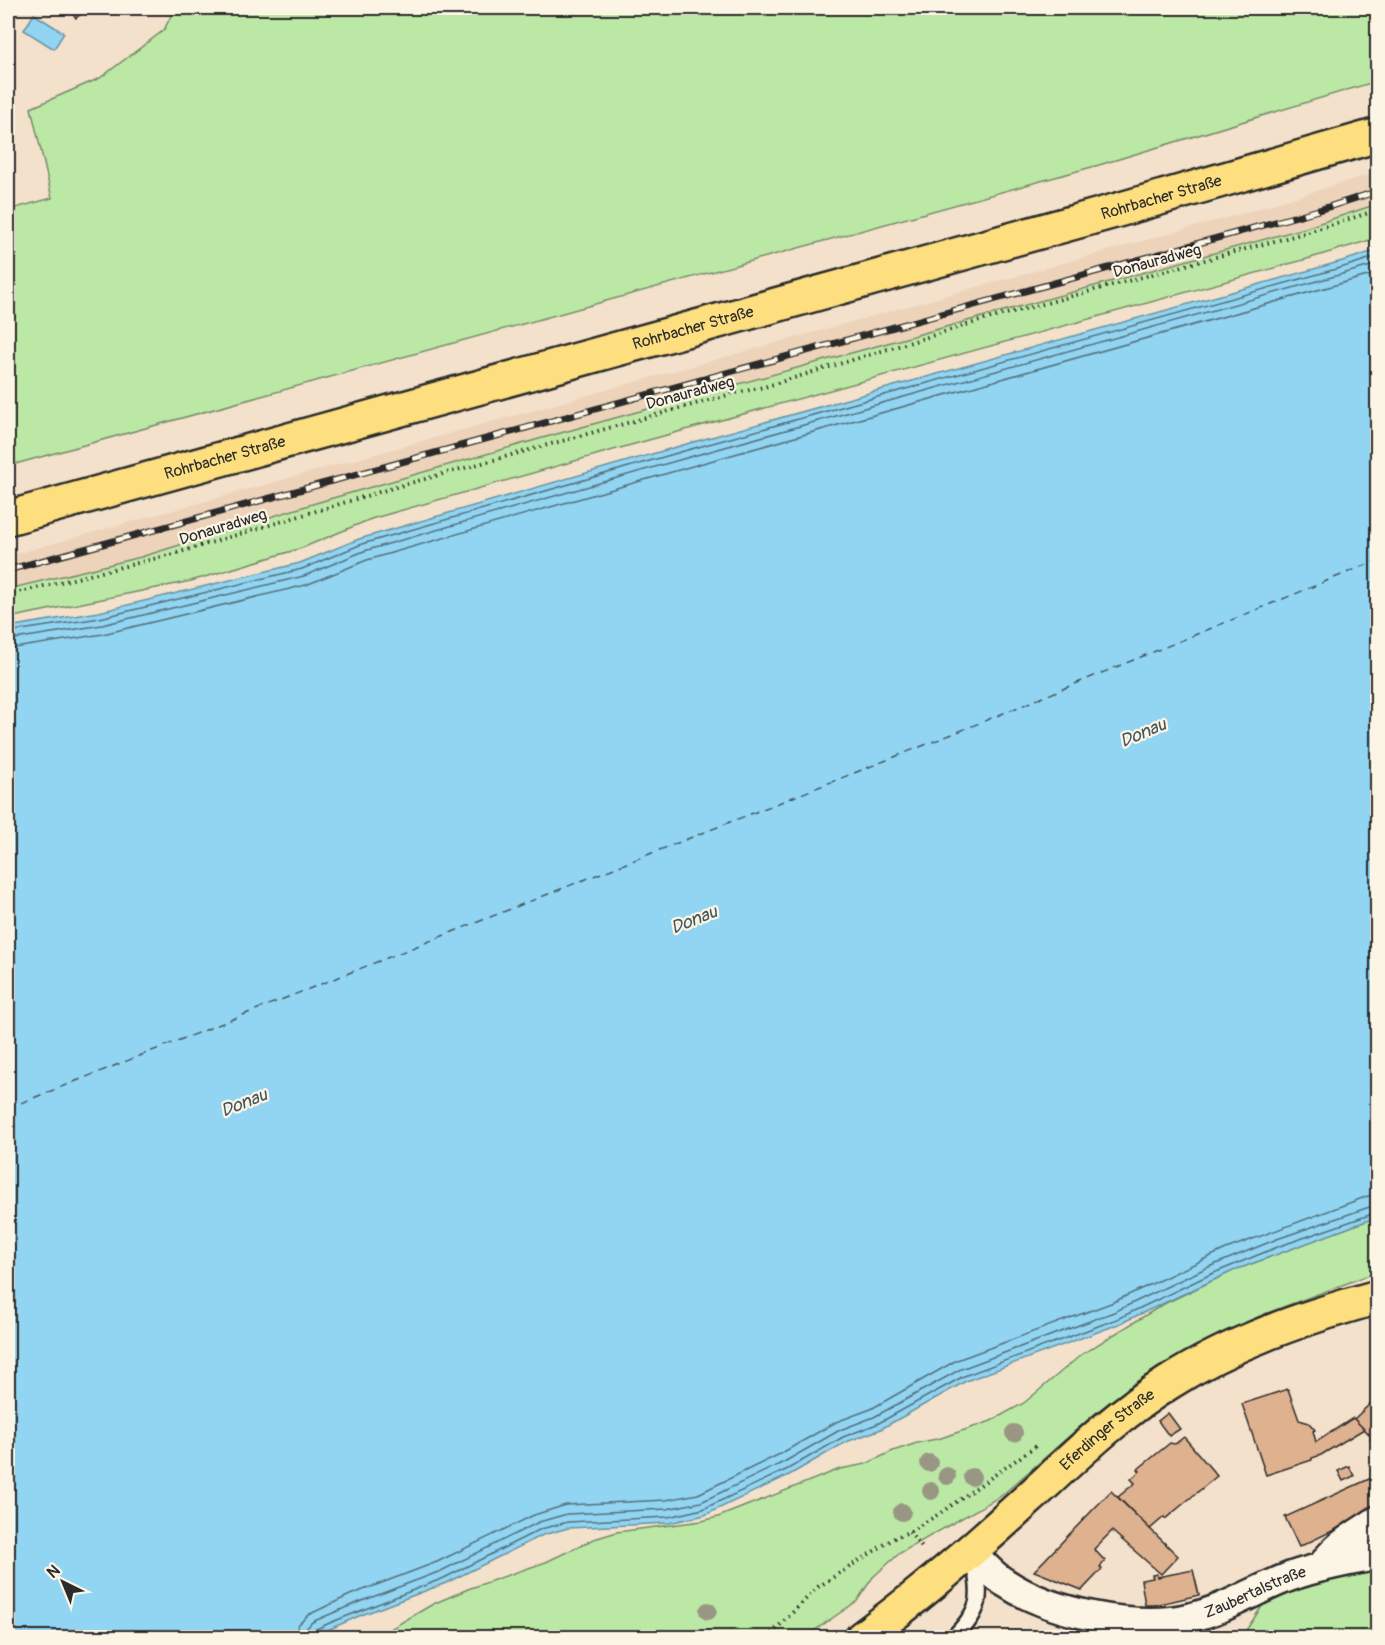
<svg xmlns="http://www.w3.org/2000/svg" width="1385" height="1645" font-family="Pangolin,sans-serif">
<style>
.built{fill:#edd3b9}
.green{fill:#bce8a5;stroke:#748a68;stroke-width:1.5}
.water{fill:#91d5f2;stroke:#6891a2;stroke-width:1.5}
.lines{fill:none;stroke-linecap:round;stroke-linejoin:round}
.shore{stroke:#546f7b;stroke-width:1.5}
.ferry{stroke:#44565d;stroke-width:1.5;stroke-dasharray:8 6;stroke-linecap:butt}
.building{fill:#deb18f;stroke:#2b2b2b;stroke-width:1.5}
.service-casing{stroke:#2b2b2b;stroke-width:20}
.minor-casing{stroke:#2b2b2b;stroke-width:33}
.primary-casing{stroke:#2b2b2b;stroke-width:38}
.path{stroke:#2b2b2b;stroke-width:4;stroke-dasharray:1.5 4.5;stroke-linecap:butt}
.service{stroke:#fcf5e5;stroke-width:15}
.minor{stroke:#fcf5e5;stroke-width:28}
.primary{stroke:#fddf80;stroke-width:33}
.rail-casing{stroke:#2b2b2b;stroke-width:7}
.rail{stroke:#fcf5e5;stroke-width:4.5;stroke-dasharray:14;stroke-linecap:butt}
.tree{fill:#999784}
.labels{text-anchor:middle;dominant-baseline:central;stroke-width:4.5;stroke-linejoin:round;paint-order:stroke}
.street-label{font-size:16px;fill:#2b2b2b;stroke:#fcf5e5}
.water-label{font-size:18px;font-style:italic;fill:#44565d;stroke:#fcf5e5}
</style>
<rect width="100%" height="100%" fill="#f3e1cb"/>
<filter id="ink" filterUnits="userSpaceOnUse"><feTurbulence type="fractalNoise" baseFrequency=".0167" numOctaves="2"/><feDisplacementMap in="SourceGraphic" scale="12" xChannelSelector="R" yChannelSelector="G"/><feConvolveMatrix kernelMatrix="1 2 1 2 8 2 1 2 1" color-interpolation-filters="sRGB"/></filter>
<g filter="url(#ink)">
<path class="built" d="M 1377,172 L 1377,204 L 1305,228 L 546,437 L 319,502 L 141,557 L 8,589 L 8,556 L 1244,213 Z"/>
<path class="green" d="M 175,8 L 1377,8 L 1377,81 L 1099,165 L 8,466 L 8,210 L 52,198 L 31,108 L 100,78 L 164,30 Z
M 1377,204 L 1377,238 L 1307,259 L 645,441 L 371,519 L 302,548 L 191,581 L 8,618 L 8,589 L 141,557 L 319,502 L 546,437 L 1305,228 Z
M 1377,1217 L 1377,1272 L 1267,1313 L 1224,1332 L 1146,1376 L 1098,1411 L 1001,1496 L 900,1553 L 873,1577 L 857,1601 L 805,1637 L 375,1638 L 433,1604 L 468,1589 L 546,1562 L 594,1539 L 617,1532 L 702,1521 L 718,1517 L 840,1469 L 866,1464 L 893,1451 L 917,1443 L 941,1438 L 991,1421 L 1024,1403 L 1082,1354 L 1164,1304 L 1235,1270 Z
M 1377,1569 L 1377,1637 L 1241,1638 L 1266,1600 L 1319,1583 Z"/>
<path class="water" d="M 34,14 L 64,33 L 54,49 L 24,30 Z
M 1377,250 L 1377,1217 L 1235,1270 L 1119,1324 L 966,1381 L 879,1430 L 846,1442 L 791,1474 L 705,1515 L 669,1523 L 568,1528 L 543,1535 L 446,1583 L 359,1616 L 312,1637 L 8,1637 L 8,627 L 99,612 L 300,563 L 359,539 L 690,443 L 1346,260 Z"/>
<g class="lines">
<path class="shore" d="M 8,632 L 100,618 L 302,569 L 362,544 L 691,449 L 1347,266 L 1378,256
M 8,640 L 102,625 L 304,576 L 364,551 L 693,456 L 1378,264
M 8,649 L 103,634 L 306,585 L 367,560 L 696,465 L 1378,273
M 295,1638 L 298,1625 L 308,1615 L 350,1595 L 437,1562 L 534,1515 L 566,1505 L 666,1500 L 698,1494 L 780,1454 L 836,1422 L 871,1409 L 957,1360 L 1111,1303 L 1226,1249 L 1368,1196 L 1378,1195
M 304,1638 L 306,1629 L 312,1622 L 354,1604 L 441,1571 L 539,1522 L 567,1514 L 667,1509 L 701,1502 L 784,1462 L 840,1430 L 874,1417 L 961,1369 L 1114,1312 L 1206,1268 L 1277,1239 L 1378,1204
M 312,1638 L 314,1630 L 332,1622 L 444,1578 L 541,1529 L 568,1522 L 668,1517 L 703,1509 L 788,1469 L 843,1437 L 877,1424 L 964,1376 L 1117,1319 L 1209,1275 L 1280,1246 L 1378,1212"/>
<path class="ferry" d="M 8,1108 L 955,733 L 1378,560"/>
</g>
<path class="building" d="M 67,8 L 88,8 L 76,18 Z
M 1288,1389 L 1299,1420 L 1309,1423 L 1315,1430 L 1313,1431 L 1316,1442 L 1353,1418 L 1364,1429 L 1321,1455 L 1312,1458 L 1312,1460 L 1266,1475 L 1242,1404 Z
M 1370,1404 L 1378,1411 L 1378,1447 L 1370,1439 L 1372,1437 L 1354,1419 Z
M 1168,1413 L 1180,1429 L 1169,1436 L 1158,1421 Z
M 1184,1437 L 1217,1476 L 1165,1519 L 1164,1517 L 1150,1529 L 1118,1497 L 1135,1483 L 1131,1479 L 1140,1471 L 1138,1469 L 1170,1443 L 1175,1444 Z
M 1349,1466 L 1354,1476 L 1343,1481 L 1338,1471 Z
M 1376,1476 L 1378,1509 L 1299,1547 L 1285,1517 Z
M 1111,1491 L 1178,1556 L 1161,1574 L 1112,1531 L 1094,1549 L 1105,1561 L 1100,1567 L 1102,1569 L 1082,1590 L 1034,1571 Z
M 1193,1570 L 1199,1595 L 1155,1605 L 1145,1605 L 1141,1580 L 1153,1578 L 1152,1575 L 1157,1574 L 1157,1577 Z
M 1207,1626 L 1213,1638 L 1185,1638 Z"/>
<g class="lines">
<defs>
<path id="service" d="M 953,1638 C 981,1611 983,1596 973,1560"/>
<g id="minor">
<path id="s1" d="M 971,1551 C 981,1562 991,1574 1004,1582 C 1050,1613 1138,1631 1192,1617 C 1226,1609 1257,1589 1289,1577 C 1318,1566 1348,1562 1378,1555"/>
<path d="M 1322,1567 C 1332,1547 1359,1533 1378,1520"/>
</g>
<g id="primary">
<path id="s2" d="M 8,518 L 1111,212 L 1378,135"/>
<path id="s3" d="M 862,1638 C 919,1596 974,1549 1026,1501 C 1072,1459 1115,1416 1168,1383 C 1232,1342 1305,1317 1378,1297"/>
</g>
</defs>
<use href="#service" class="service-casing"/>
<use href="#minor" class="minor-casing"/>
<use href="#primary" class="primary-casing"/>
<path class="path" d="M 8,595 L 170,555 L 396,487 L 735,393 L 764,387 L 980,321 L 1308,232 L 1378,210
M 909,1532 L 924,1550
M 767,1638 L 818,1587 L 896,1537 L 909,1532 L 939,1514 L 1036,1446"/>
<use href="#service" class="service"/>
<use href="#minor" class="minor"/>
<use href="#primary" class="primary"/>
<defs>
<path id="rail" d="M 8,570 L 1080,276 L 1322,209 L 1378,191"/>
</defs>
<use href="#rail" class="rail-casing"/>
<use href="#rail" class="rail"/>
</g>
<g class="tree">
<circle cx="1014" cy="1433" r="9"/>
<circle cx="929" cy="1463" r="9"/>
<circle cx="947" cy="1476" r="9"/>
<circle cx="972" cy="1477" r="9"/>
<circle cx="931" cy="1491" r="9"/>
<circle cx="902" cy="1512" r="9"/>
<circle cx="708" cy="1611" r="9"/>
</g>
</g>
<g class="labels">
<g class="street-label">
<text stroke="none"><textPath href="#s2" startOffset="1197">Rohrbacher Straße</textPath></text>
<text transform="translate(1157 261) rotate(-15)">Donauradweg</text>
<text stroke="none"><textPath href="#s2" startOffset="711">Rohrbacher Straße</textPath></text>
<text transform="translate(690 393) rotate(-15)">Donauradweg</text>
<text stroke="none"><textPath href="#s2" startOffset="225">Rohrbacher Straße</textPath></text>
<text transform="translate(223 527) rotate(-17)">Donauradweg</text>
<text stroke="none"><textPath href="#s3" startOffset="322">Eferdinger Straße</textPath></text>
<text stroke="none"><textPath href="#s1" startOffset="309">Zaubertalstraße</textPath></text>
</g>
<g class="water-label">
<text transform="translate(1143 733) rotate(-23)">Donau</text>
<text transform="translate(694 920) rotate(-22)">Donau</text>
<text transform="translate(244 1103) rotate(-22)">Donau</text>
</g>
</g>
<rect width="1385" height="1645" fill="none" stroke="#fcf5e5" stroke-width="30"/>
<rect x="15" y="15" width="1355" height="1615" fill="none" stroke="#2b2b2b" stroke-width="2" filter="url(#ink)"/>
<g transform="translate(63 1582) rotate(317)" stroke="#fcf5e5" stroke-width="4.5" paint-order="stroke">
<path d="M0-4.5L10 22L0 15L-10 22Z" fill="#2b2b2b"/>
<text y="-9" font-size="16" font-weight="bold" text-anchor="middle" fill="#2b2b2b">N</text>
</g>
</svg>
